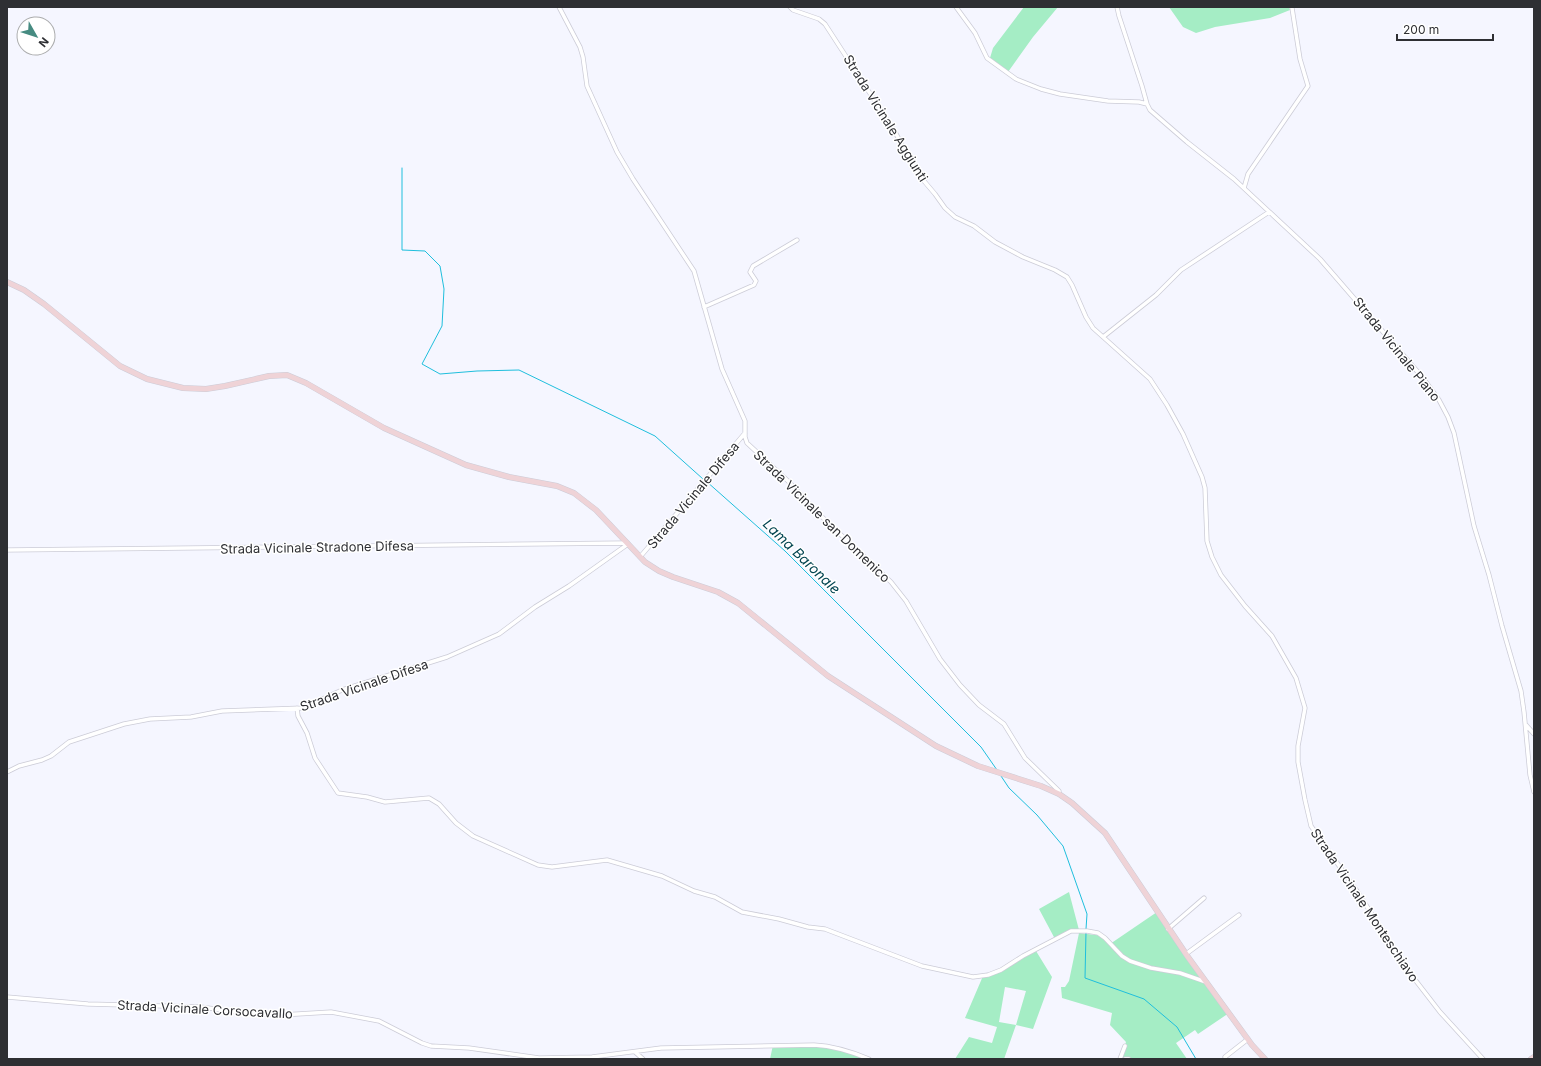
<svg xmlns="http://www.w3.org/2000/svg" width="1541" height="1066" font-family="Inter,sans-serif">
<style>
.green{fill:#a5edc5;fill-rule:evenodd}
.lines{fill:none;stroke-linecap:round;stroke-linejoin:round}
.stream{stroke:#1fbfdd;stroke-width:1}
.street-casing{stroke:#ccccd7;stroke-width:5}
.secondary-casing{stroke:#ccccd7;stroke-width:6}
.street{stroke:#fff;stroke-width:3.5}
.secondary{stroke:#efd3d7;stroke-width:5}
.labels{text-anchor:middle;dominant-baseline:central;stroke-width:3;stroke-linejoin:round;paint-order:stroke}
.street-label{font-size:13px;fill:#2e2f33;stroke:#fff}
.water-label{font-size:14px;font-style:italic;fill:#004450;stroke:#fff}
</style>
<rect width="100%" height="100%" fill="#f5f6ff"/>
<path class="green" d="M 1024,7 L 1058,7 L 1033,37 L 1008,72 L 990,58 L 993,48 Z
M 1169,7 L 1289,7 L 1290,10 L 1270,18 L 1215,27 L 1196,33 L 1183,27 Z
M 1069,892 L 1079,930 L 1074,931 L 1055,939 L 1039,909 Z
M 1157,912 L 1229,1013 L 1198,1034 L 1195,1030 L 1176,1043 L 1187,1059 L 1120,1059 L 1126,1042 L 1110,1025 L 1112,1013 L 1062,998 L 1061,987 L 1065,987 L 1069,981 L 1079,933 L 1104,936 L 1110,944 Z
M 1036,951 L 1052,977 L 1033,1029 L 1016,1025 L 1004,1059 L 955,1059 L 969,1037 L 992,1043 L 997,1027 L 965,1018 L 983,976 L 1009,966 ZM 1005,987 L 1026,991 L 1016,1025 L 999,1022 Z
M 773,1045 L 833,1047 L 860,1055 L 859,1059 L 770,1059 Z"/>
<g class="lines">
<path class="stream" d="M 402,168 L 402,250 L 425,251 L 440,266 L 444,289 L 442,326 L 422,364 L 440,374 L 477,371 L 519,370 L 655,436 L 703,479
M 706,481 L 785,551 L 981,747 L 997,770
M 1001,776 L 1009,788 L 1037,815 L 1063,846 L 1087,914 L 1086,929
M 1086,932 L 1085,978 L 1144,999 L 1177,1027 L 1196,1059"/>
<defs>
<path id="street" d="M 559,7 L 580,47 L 583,57 L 587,86 L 617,152 L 633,179 L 694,271 L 722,369 L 745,421 L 745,437 L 747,443 L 788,481 L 820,515 L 891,582 L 906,601 L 940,659 L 960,685 L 979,705 L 1004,724 L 1025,758 L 1059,791 L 1059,794
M 790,7 L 793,10 L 819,19 L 825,24 L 895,132 L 918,174 L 935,194 L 945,208 L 955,217 L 974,226 L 995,242 L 1023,257 L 1055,270 L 1067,277 L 1072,285 L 1086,317 L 1093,328 L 1150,379 L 1167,405 L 1183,434 L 1202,477 L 1205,488 L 1207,541 L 1212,557 L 1221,575 L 1245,606 L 1272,636 L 1296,678 L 1305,708 L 1298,746 L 1298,762 L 1305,800 L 1311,826 L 1359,894 L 1406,968 L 1440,1012 L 1483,1059
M 956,7 L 975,33 L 987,58 L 1016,79 L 1041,89 L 1060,94 L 1108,101 L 1139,102 L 1147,104
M 1117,7 L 1119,16 L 1142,86 L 1147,104 L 1150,110 L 1187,142 L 1234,179 L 1320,259 L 1423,378 L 1439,400 L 1448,417 L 1454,433 L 1474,526 L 1489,575 L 1502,626 L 1521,691 L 1524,712 L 1530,775 L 1534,792
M 1244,188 L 1248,174 L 1308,86 L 1300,59 L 1292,8
M 704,307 L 754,285 L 756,281 L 750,272 L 753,266 L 797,240
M 1103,337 L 1156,295 L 1181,270 L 1269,212
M 7,550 L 626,543
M 640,557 L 745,433
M 297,708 L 298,716 L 307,733 L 315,758 L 338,793 L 367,797 L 385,802 L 429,798 L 439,804 L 456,823 L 473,836 L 538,865 L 552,867 L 607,860 L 662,876 L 694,891 L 715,897 L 742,912 L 779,919 L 808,927 L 825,929 L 922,966 L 973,977 L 988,975 L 1001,970 L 1023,956 L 1071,931 L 1087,931 L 1098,933 L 1105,938 L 1122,956 L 1130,961 L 1151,968 L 1180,973 L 1206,982
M 1526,725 L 1534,734
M 7,772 L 19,766 L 42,760 L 51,756 L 69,742 L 124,724 L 150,719 L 191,717 L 222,711 L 303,708 L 342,690 L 447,657 L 499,634 L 535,607 L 569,586 L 628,544
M 1168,929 L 1204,898
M 1186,954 L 1239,915
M 7,997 L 88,1004 L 201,1007 L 244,1013 L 281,1015 L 331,1012 L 379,1021 L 422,1043 L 431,1046 L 469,1048 L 539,1058 L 592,1057 L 661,1048 L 814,1045 C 834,1046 850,1051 869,1059
M 635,1052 L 643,1059
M 1225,1057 L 1248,1039
M 1120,1059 L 1125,1046
M 1125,1059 L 1129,1059"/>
<path id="secondary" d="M 7,282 L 24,290 L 44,304 L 120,366 L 147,379 L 183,388 L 206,389 L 225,386 L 269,376 L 287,375 L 306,383 L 384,428 L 466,465 L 509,477 L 557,486 L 574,493 L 596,510 L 645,562 L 659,571 L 673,577 L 718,592 L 738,603 L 828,676 L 936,746 L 978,766 L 1041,786 L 1059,794 L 1072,803 L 1105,833 L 1188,957 L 1252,1045 L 1265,1059
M 1531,1059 L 1534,1057"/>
</defs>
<use href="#street" class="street-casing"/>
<use href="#secondary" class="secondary-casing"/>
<use href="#street" class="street"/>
<use href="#secondary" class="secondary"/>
</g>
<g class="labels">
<g class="street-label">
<text transform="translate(886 118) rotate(58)">Strada Vicinale Aggiunti</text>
<text transform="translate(1397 349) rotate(51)">Strada Vicinale Piano</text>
<text transform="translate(693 495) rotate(-50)">Strada Vicinale Difesa</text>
<text transform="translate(822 516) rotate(44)">Strada Vicinale san Domenico</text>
<text transform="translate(317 547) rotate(-1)">Strada Vicinale Stradone Difesa</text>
<text transform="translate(364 685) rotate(-19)">Strada Vicinale Difesa</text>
<text transform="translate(1365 905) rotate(56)">Strada Vicinale Monteschiavo</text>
<text transform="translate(205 1009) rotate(3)">Strada Vicinale Corsocavallo</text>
</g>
<g class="water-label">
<text transform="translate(802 556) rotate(44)">Lama Baronale</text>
</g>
</g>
<rect width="1541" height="1066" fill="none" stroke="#2e2f33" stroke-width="16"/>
<g transform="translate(36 36) rotate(129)"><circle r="19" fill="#ffffff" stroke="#abacad"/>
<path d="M0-3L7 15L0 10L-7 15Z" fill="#468b81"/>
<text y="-6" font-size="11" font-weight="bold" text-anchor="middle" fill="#2e2f33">N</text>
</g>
<path d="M1397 34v6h96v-6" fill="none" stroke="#2e2f33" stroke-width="2"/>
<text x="1403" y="34" font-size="12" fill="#2e2f33" stroke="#ffffff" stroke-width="3" paint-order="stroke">200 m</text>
</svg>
